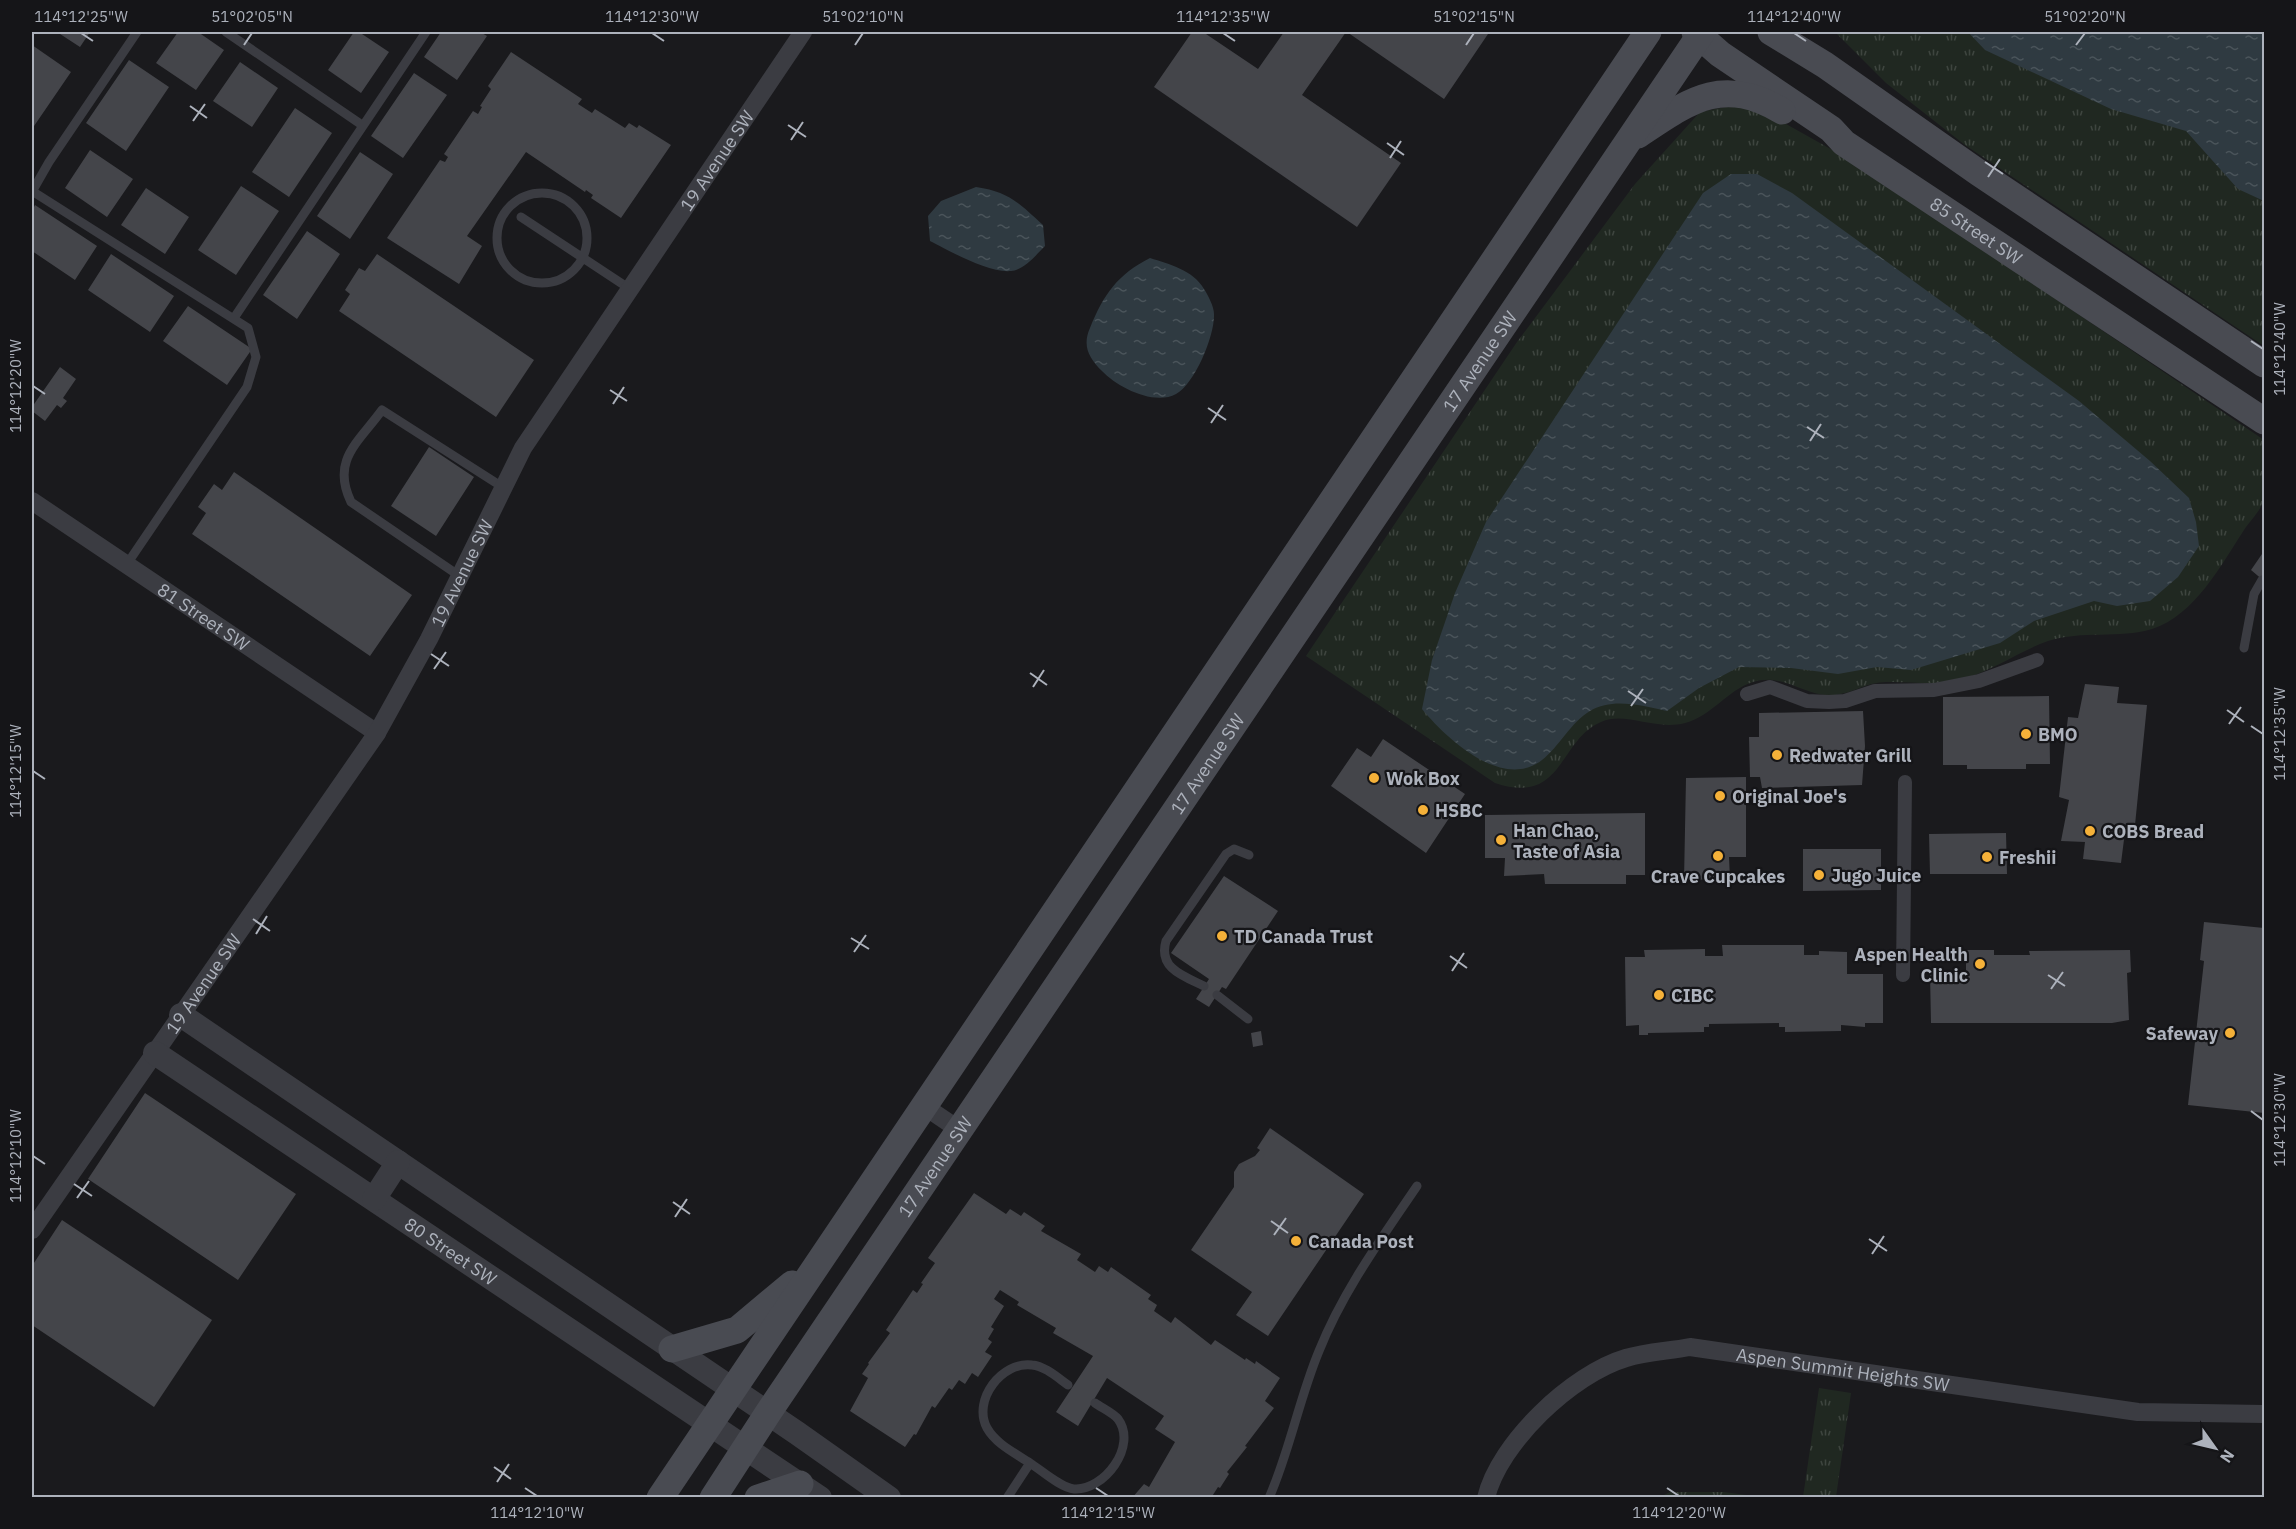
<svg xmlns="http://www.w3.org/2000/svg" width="2296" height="1529" font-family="'IBM Plex Sans',sans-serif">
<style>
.park{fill:url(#park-tufts)}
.water{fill:url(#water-ripples)}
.building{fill:#44454a}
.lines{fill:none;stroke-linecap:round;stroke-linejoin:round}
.service{stroke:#3b3c42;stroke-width:9}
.pedestrian{stroke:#3b3c42;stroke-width:14}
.minor{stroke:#3b3c42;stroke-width:18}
.tertiary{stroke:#3b3c42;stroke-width:24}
.secondary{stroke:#494b52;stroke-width:27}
.ticks{fill:none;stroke:#adb2bc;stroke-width:2}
.poi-dot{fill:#f5b139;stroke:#151518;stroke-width:2}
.labels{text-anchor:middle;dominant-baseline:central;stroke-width:4.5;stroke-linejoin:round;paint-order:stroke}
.street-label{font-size:18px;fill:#adb2bc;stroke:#151518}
.poi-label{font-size:18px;font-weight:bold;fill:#adb2bc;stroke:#151518;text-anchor:start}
.neatline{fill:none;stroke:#adb2bc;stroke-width:2}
.ticks-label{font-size:15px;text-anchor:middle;fill:#adb2bc}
</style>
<defs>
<pattern id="park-tufts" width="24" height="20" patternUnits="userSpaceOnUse" patternTransform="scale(1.5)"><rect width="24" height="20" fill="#202821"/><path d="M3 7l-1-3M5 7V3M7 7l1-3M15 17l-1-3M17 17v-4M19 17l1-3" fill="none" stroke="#3e453f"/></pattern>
<pattern id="water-ripples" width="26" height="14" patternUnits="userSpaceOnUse" patternTransform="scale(1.5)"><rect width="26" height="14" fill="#2f3a41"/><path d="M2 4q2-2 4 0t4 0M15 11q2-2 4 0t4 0" fill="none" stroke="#4a545a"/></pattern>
</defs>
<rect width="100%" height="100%" fill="#1a1a1d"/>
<path class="park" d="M 1835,32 L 2264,32 L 2264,346 L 1965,145 L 1886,83 Z
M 1741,104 L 1768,114 L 1852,161 L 2264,440 C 2264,459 2267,480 2264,498 C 2263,508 2250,521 2244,530 C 2221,565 2195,615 2152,629 C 2118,639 2082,630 2048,641 C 2020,651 1995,669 1966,678 C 1939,687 1913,681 1886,682 C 1868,682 1853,693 1835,695 C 1805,698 1784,672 1753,682 C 1727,690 1712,716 1685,723 C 1654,731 1626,711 1601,722 C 1558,740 1564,806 1495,783 L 1306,656 L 1517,342 L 1635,184 L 1700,112 Z
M 1819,1388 L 1851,1393 L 1836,1497 L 1803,1497 Z
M 1670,1492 L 1724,1492 L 1761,1497 L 1660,1497 Z"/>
<path class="water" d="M 1968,32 L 2264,32 L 2264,201 L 2238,189 L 2186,131 L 2111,109 L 1985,50 Z
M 1731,174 L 1757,174 L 1792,193 L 2079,401 L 2150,461 L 2189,498 L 2196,522 L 2199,546 L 2178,577 L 2150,601 L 2117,606 L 2094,601 L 2034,621 L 2000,643 L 1911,670 L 1877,667 L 1838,674 L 1791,668 L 1739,667 L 1699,688 L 1667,711 C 1643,706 1613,697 1590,711 C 1571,722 1559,747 1542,760 C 1502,791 1446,738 1422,709 L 1432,660 L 1455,593 L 1486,522 L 1703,193 Z
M 976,187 C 1009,192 1019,203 1043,225 L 1045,246 C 1036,255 1024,270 1011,271 C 988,273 950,251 930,241 L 928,216 L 941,201 Z
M 1150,258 C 1169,264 1193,270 1204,289 C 1208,295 1214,307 1214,314 C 1215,335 1195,384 1176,394 C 1154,406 1117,387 1102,371 C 1089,358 1082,346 1090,328 C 1104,294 1117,275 1150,258 Z"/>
<path class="building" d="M 57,32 L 90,32 L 80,47 Z
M 178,32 L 198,32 L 224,50 L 196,90 L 156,63 Z
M 354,32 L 359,32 L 389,52 L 361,93 L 328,70 Z
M 441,32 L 480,32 L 487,36 L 457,80 L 424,57 Z
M 1192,32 L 1203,32 L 1258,69 L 1284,32 L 1346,32 L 1302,95 L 1401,163 L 1357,227 L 1154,87 Z
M 1347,32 L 1485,32 L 1488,34 L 1444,99 Z
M 32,45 L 71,72 L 32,129 Z
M 511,52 L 582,99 L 578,104 L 592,113 L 595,109 L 625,128 L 629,123 L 637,128 L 639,125 L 671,145 L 621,218 L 591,198 L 593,195 L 586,190 L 585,192 L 526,152 L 467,236 L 482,246 L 459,284 L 387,238 L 440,160 L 445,162 L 448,157 L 444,154 L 473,111 L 478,114 L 482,107 L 480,106 L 491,89 L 488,86 Z
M 129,60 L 169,87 L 126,151 L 86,123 Z
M 240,62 L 278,88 L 252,127 L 213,101 Z
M 414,73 L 447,95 L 403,158 L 371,136 Z
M 295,108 L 332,133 L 289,197 L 252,172 Z
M 90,150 L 133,179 L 107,217 L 65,188 Z
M 360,152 L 393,174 L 350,239 L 317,216 Z
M 241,186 L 279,211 L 236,275 L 198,250 Z
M 146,188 L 189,217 L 165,254 L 121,225 Z
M 35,205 L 97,246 L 75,280 L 32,251 L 32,211 Z
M 307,231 L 340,254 L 297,319 L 263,295 Z
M 111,254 L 174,296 L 150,332 L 88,290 Z
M 377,254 L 534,360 L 496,417 L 339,311 L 350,294 L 345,290 L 359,268 L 365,271 Z
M 188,306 L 252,349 L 227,385 L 163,341 Z
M 60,367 L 76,379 L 63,398 L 67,401 L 61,408 L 57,405 L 45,421 L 32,411 L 32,407 Z
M 429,447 L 474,477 L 436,536 L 391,506 Z
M 234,472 L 412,595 L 370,656 L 192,534 L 206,513 L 198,507 L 214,484 L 222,490 Z
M 2262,554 L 2264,556 L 2264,581 L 2251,570 Z
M 2085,684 L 2119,687 L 2117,703 L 2147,705 L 2135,825 L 2126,824 L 2121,863 L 2083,859 L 2085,842 L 2061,841 L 2069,800 L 2059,797 L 2068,717 L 2078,718 Z
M 2049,696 L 2050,764 L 2026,764 L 2026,769 L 1967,769 L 1967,765 L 1943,765 L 1943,697 Z
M 1863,711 L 1865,746 L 1862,785 L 1762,788 L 1760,777 L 1750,777 L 1749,737 L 1759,737 L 1759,713 Z
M 1383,739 L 1465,794 L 1426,853 L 1331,786 L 1357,748 L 1371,757 Z
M 1746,777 L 1746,857 L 1729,857 L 1730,879 L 1684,880 L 1686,778 Z
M 1645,813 L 1645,875 L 1626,875 L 1626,884 L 1545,884 L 1544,874 L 1504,876 L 1505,858 L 1485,858 L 1485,815 Z
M 2006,833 L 2007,874 L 1930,874 L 1929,834 Z
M 1803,849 L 1881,849 L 1881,890 L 1803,891 Z
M 1224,876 L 1278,911 L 1226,989 L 1222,987 L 1209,1007 L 1196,999 L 1209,979 L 1171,953 Z
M 2204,922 L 2264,928 L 2264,1113 L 2188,1105 L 2204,961 L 2200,960 Z
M 1722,945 L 1804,945 L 1804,955 L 1819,955 L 1819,951 L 1847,952 L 1847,974 L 1883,974 L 1883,1023 L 1865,1023 L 1865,1027 L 1841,1025 L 1841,1031 L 1785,1032 L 1785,1027 L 1779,1027 L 1779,1023 L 1709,1024 L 1709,1027 L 1704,1027 L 1704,1032 L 1648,1033 L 1648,1035 L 1639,1035 L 1639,1025 L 1626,1026 L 1625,957 L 1645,957 L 1644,950 L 1705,949 L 1705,956 L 1723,956 Z
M 1966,950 L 1994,950 L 1994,955 L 2030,955 L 2029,951 L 2130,950 L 2131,972 L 2127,973 L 2129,1020 L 2112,1023 L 1931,1023 L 1930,973 L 1966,973 Z
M 1261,1031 L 1263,1045 L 1253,1047 L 1251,1033 Z
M 145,1093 L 296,1194 L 238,1280 L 88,1179 Z
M 1270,1128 L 1364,1194 L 1268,1336 L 1236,1315 L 1252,1292 L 1191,1250 L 1234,1187 L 1234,1172 L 1239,1164 L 1255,1156 L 1260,1150 L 1257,1148 Z
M 974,1193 L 1006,1214 L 1010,1209 L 1021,1216 L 1024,1212 L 1045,1226 L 1041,1231 L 1081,1254 L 1077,1260 L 1095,1272 L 1099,1266 L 1108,1272 L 1111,1267 L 1151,1295 L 1148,1299 L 1157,1305 L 1154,1311 L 1171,1323 L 1175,1317 L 1211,1345 L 1215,1340 L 1245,1360 L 1246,1358 L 1255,1364 L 1256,1361 L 1280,1378 L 1265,1401 L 1274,1408 L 1245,1446 L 1247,1447 L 1227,1472 L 1229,1474 L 1220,1488 L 1218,1487 L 1211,1498 L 1132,1498 L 1144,1484 L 1149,1487 L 1175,1442 L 1155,1429 L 1164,1416 L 1107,1378 L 1078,1426 L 1056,1412 L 1093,1356 L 1053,1333 L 1056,1328 L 1017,1305 L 1019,1302 L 1000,1290 L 994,1299 L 1004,1306 L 991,1327 L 994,1329 L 988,1339 L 992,1342 L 985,1352 L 992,1356 L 978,1377 L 972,1373 L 965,1384 L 959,1380 L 952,1390 L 949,1388 L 935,1408 L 932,1406 L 916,1435 L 914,1434 L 905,1447 L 850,1411 L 868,1378 L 862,1374 L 869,1364 L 868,1363 L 890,1333 L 886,1330 L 913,1290 L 917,1293 L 923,1284 L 921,1283 L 935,1263 L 928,1258 Z
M 62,1220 L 212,1320 L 154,1407 L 32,1325 L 32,1266 Z"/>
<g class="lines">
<path class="service" d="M 226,32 L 362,125
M 33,190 L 49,162 L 137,32
M 32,191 L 248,328 L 256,357 L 247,387 L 127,564
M497 238a45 45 0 1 1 90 0a45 45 0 1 1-90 0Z
M 521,217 L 630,289
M 234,318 L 426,32
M 461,577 L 351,502 C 331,460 358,443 382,410 L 504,488
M 2244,648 L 2254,594 L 2262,580
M 1204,986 C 1183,976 1158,968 1166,941 L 1226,854 L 1234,849 L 1249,855
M 1217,995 L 1248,1019
M 1030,1463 C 1041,1470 1061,1488 1074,1489 C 1104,1491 1138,1446 1118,1419 C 1113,1413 1102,1408 1095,1403
M 1007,1498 L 1030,1463 C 1015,1453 996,1444 987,1428 C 972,1400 1002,1361 1032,1365 C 1045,1366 1058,1378 1068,1385
M 1269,1498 C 1290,1450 1299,1399 1319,1351 C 1343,1291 1381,1239 1417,1186"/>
<path class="pedestrian" d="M 1747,694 L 1770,687 L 1807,701 L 1829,702 L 1845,701 L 1875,691 L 1934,690 L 1979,681 L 2037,660
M 1903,975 L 1905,782"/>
<g class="minor">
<path id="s1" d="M 32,501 L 377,733"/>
<path d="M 924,1106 L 961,1131"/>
<path id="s2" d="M 32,1230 L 377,733 L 429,639 L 523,448 L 803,32"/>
<path id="s3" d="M 1486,1498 C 1499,1443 1572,1374 1626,1358 C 1646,1352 1669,1351 1690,1347 L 2138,1412 L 2264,1414"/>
</g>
<g class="tertiary">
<path d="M 181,1015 L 797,1433 L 889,1498"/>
<path id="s4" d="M 155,1053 L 820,1498"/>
<path d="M 374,1199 L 398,1162"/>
</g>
<g class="secondary">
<path id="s5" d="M 1695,32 L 1720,54 L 1831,129 L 1844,143 L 2264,421"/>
<path d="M 1771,32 L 1825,65 L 1979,173 L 2264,364"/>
<path d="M 1638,135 C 1689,101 1722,75 1782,111"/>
<path d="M 672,1349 L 737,1330 L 792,1284"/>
<path d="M 660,1498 L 1648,32"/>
<path id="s6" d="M 713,1498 L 768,1413 L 1702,32"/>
<path d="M 758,1498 L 800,1484"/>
</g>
</g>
<path class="ticks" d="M 81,33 L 93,41M 652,33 L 664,41M 1223,33 L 1235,41M 1794,33 L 1806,41M 244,45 L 252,33M 855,45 L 863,33M 1466,45 L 1474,33M 2076,45 L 2085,33M 190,106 L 207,118M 193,121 L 205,104M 788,125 L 806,137M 791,140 L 803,122M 1387,143 L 1404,155M 1390,158 L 1401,141M 1985,162 L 2003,174M 1988,177 L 2000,159M 2251,341 L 2263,349M 33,386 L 45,394M 610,390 L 627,401M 613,404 L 624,387M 1208,408 L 1226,420M 1211,423 L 1223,405M 1807,427 L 1824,438M 1810,441 L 1821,424M 431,654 L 449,666M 434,669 L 446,652M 1030,673 L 1047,685M 1033,687 L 1044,670M 1628,691 L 1646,703M 1631,706 L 1643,689M 2227,710 L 2244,722M 2229,724 L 2241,707M 2251,726 L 2263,734M 33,771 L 45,779M 253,919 L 270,931M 256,934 L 267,916M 851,938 L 869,949M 854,952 L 866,935M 1450,956 L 1467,968M 1452,971 L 1464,953M 2048,975 L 2065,986M 2051,989 L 2063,972M 2251,1111 L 2263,1120M 33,1156 L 45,1164M 74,1184 L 92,1196M 77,1198 L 89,1181M 673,1202 L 690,1214M 675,1217 L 687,1199M 1271,1221 L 1288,1233M 1274,1235 L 1286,1218M 1869,1239 L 1887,1251M 1872,1254 L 1884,1236M 494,1467 L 511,1479M 497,1482 L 509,1464M 525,1488 L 537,1496M 1096,1488 L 1108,1496M 1667,1488 L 1679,1496"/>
<g class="poi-dot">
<circle cx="2026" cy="734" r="6"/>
<circle cx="1777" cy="755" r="6"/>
<circle cx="1374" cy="778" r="6"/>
<circle cx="1720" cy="796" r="6"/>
<circle cx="1423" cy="810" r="6"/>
<circle cx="2090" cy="831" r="6"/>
<circle cx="1501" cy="840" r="6"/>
<circle cx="1718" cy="856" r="6"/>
<circle cx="1987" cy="857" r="6"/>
<circle cx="1819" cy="875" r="6"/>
<circle cx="1222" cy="936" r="6"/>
<circle cx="1980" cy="964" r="6"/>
<circle cx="1659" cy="995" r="6"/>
<circle cx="2230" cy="1033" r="6"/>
<circle cx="1296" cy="1241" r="6"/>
</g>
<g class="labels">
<g class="street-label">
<text stroke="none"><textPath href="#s2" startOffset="1272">19 Avenue SW</textPath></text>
<text stroke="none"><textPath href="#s5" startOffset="345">85 Street SW</textPath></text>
<text stroke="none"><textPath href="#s6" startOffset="1371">17 Avenue SW</textPath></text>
<text stroke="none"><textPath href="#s2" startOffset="786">19 Avenue SW</textPath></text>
<text stroke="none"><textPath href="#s1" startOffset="207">81 Street SW</textPath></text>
<text stroke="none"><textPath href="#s6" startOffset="885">17 Avenue SW</textPath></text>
<text stroke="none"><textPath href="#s2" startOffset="300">19 Avenue SW</textPath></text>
<text stroke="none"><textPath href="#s6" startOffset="399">17 Avenue SW</textPath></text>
<text stroke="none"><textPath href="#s4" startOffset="356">80 Street SW</textPath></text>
<text stroke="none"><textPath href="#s3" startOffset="424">Aspen Summit Heights SW</textPath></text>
</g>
<g class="poi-label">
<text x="2038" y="734">BMO</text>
<text x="1789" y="755">Redwater Grill</text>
<text x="1386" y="778">Wok Box</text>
<text x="1732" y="796">Original Joe's</text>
<text x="1435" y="810">HSBC</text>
<text x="1513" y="830">Han Chao,<tspan x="1513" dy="21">Taste of Asia</tspan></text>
<text x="2102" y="831">COBS Bread</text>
<text x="1999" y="857">Freshii</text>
<text x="1831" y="875">Jugo Juice</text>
<text x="1718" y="876" text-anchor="middle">Crave Cupcakes</text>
<text x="1234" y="936">TD Canada Trust</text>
<text x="1968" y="954" text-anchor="end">Aspen Health<tspan x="1968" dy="21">Clinic</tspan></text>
<text x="1671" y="995">CIBC</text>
<text x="2218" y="1033" text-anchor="end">Safeway</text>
<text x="1308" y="1241">Canada Post</text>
</g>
</g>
<rect width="2296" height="1529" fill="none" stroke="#151518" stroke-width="66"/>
<g transform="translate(2215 1448) rotate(124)" stroke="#151518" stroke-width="4.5" paint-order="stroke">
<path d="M0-4.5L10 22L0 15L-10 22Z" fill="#adb2bc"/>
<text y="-9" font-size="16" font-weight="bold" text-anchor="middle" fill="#adb2bc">N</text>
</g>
<rect x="33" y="33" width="2230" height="1463" class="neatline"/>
<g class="ticks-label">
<text x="81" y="22">114°12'25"W</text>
<text x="252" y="22">51°02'05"N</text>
<text x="652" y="22">114°12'30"W</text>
<text x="863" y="22">51°02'10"N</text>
<text x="1223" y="22">114°12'35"W</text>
<text x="1474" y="22">51°02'15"N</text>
<text x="1794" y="22">114°12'40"W</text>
<text x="2085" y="22">51°02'20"N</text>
<text transform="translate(2280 349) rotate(-90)" y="5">114°12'40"W</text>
<text transform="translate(16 386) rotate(-90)" y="5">114°12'20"W</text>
<text transform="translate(2280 734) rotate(-90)" y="5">114°12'35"W</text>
<text transform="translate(16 771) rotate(-90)" y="5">114°12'15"W</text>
<text transform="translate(2280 1120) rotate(-90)" y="5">114°12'30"W</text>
<text transform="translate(16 1156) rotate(-90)" y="5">114°12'10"W</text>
<text x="537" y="1518">114°12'10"W</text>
<text x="1108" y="1518">114°12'15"W</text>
<text x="1679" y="1518">114°12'20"W</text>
</g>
</svg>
